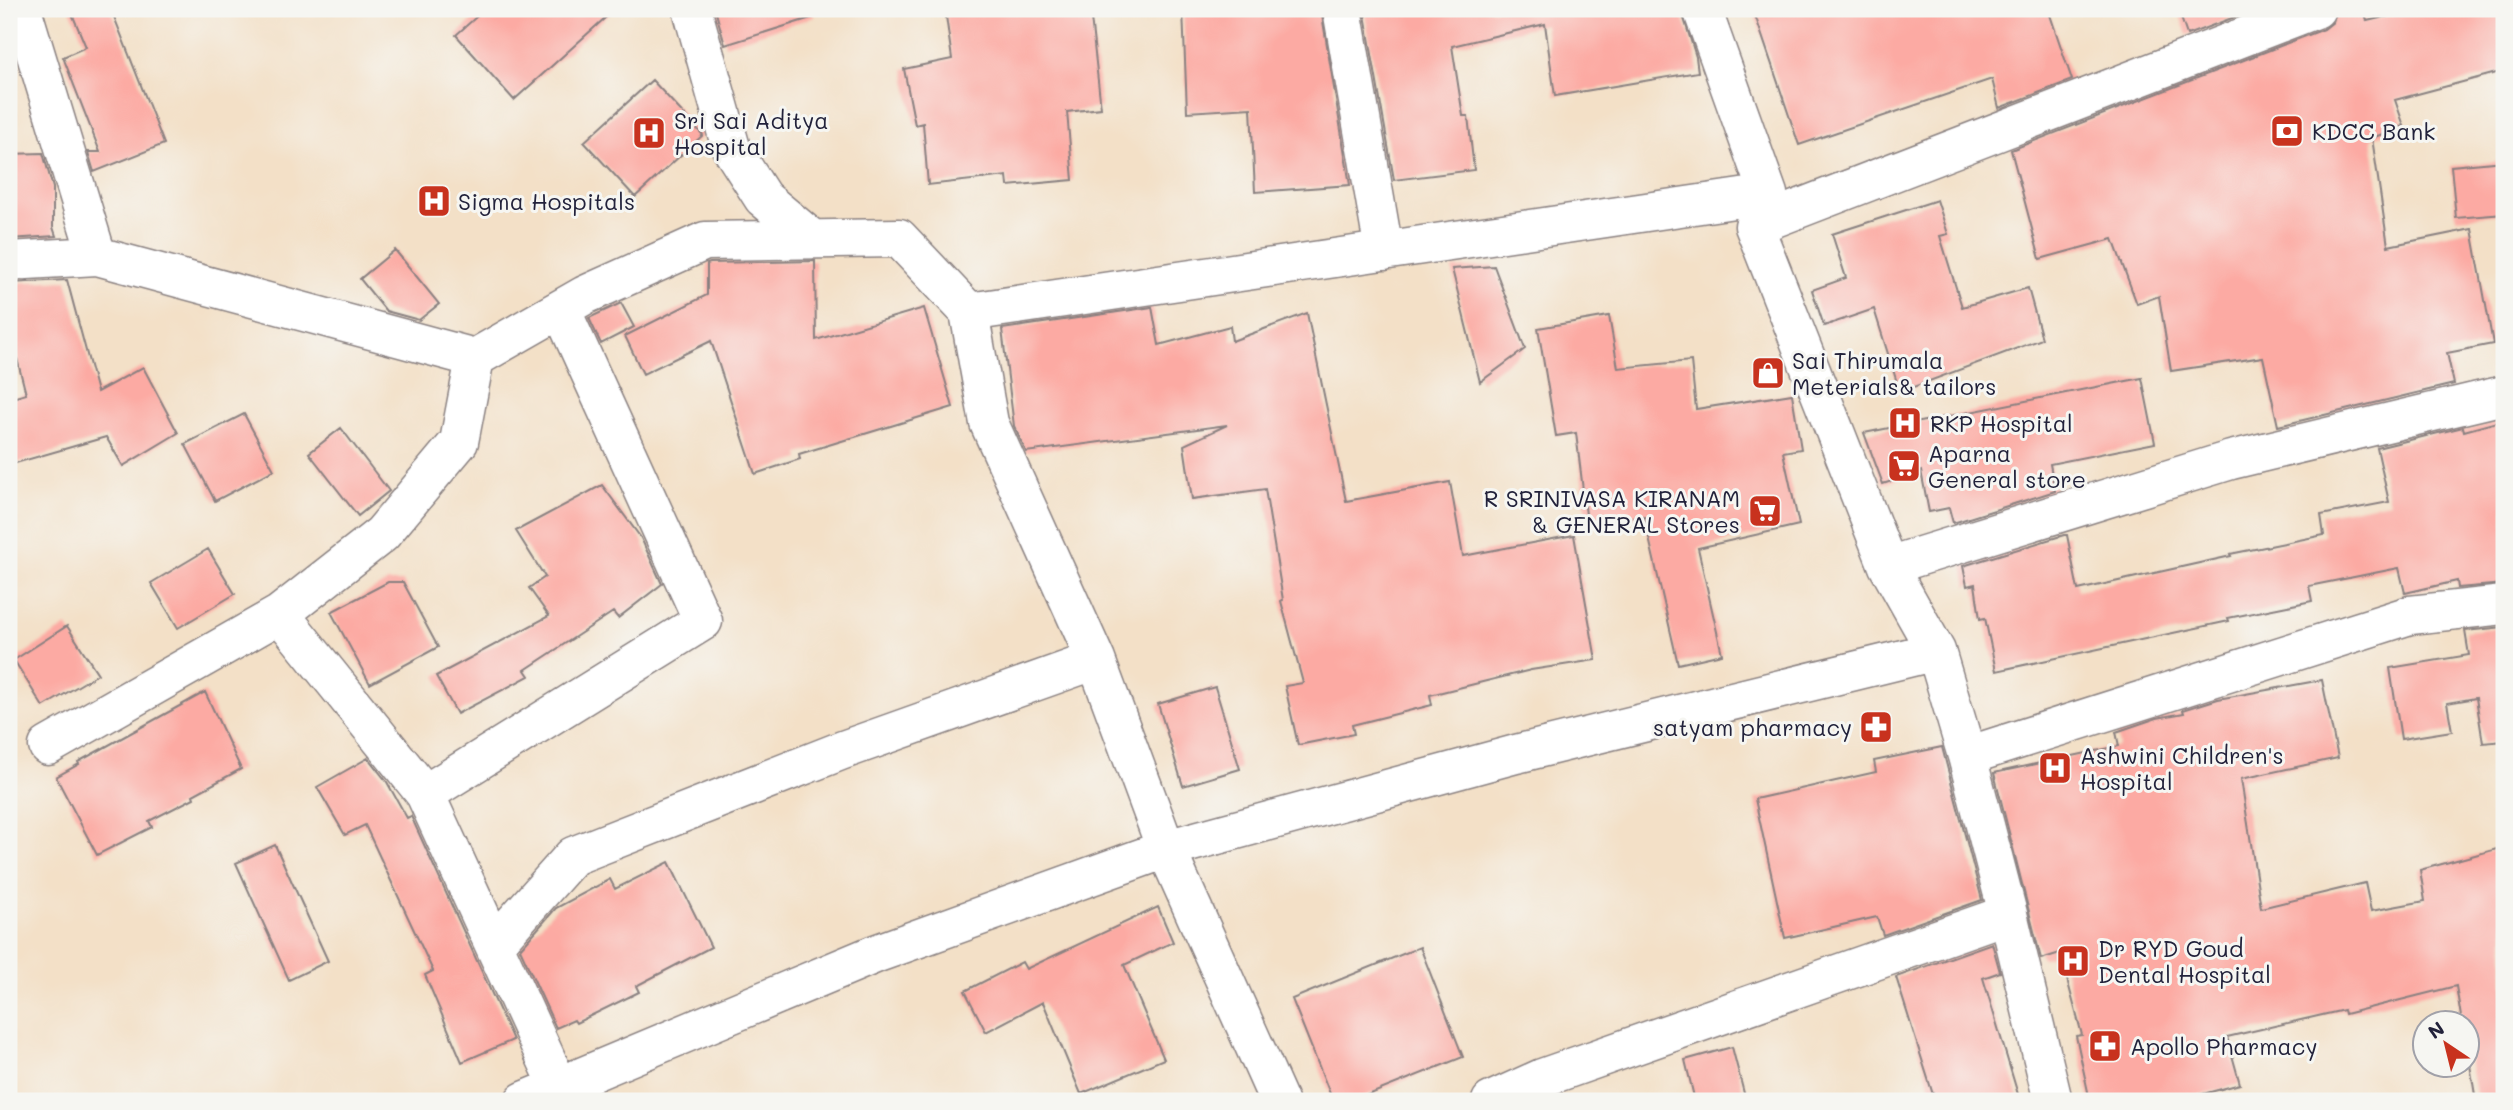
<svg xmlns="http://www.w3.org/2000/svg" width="2513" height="1110" font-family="Mali,sans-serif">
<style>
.building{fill:#fcaaa3}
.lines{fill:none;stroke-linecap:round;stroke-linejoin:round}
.minor-casing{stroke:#8a8181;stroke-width:41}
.minor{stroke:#fff;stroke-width:38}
.labels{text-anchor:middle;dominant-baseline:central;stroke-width:6;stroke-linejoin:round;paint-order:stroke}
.poi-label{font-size:23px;fill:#22223b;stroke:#f6f6f2;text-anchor:start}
</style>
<rect width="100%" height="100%" fill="#f6f6f2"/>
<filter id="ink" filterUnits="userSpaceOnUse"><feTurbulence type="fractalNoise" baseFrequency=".0143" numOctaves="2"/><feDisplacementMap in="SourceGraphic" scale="14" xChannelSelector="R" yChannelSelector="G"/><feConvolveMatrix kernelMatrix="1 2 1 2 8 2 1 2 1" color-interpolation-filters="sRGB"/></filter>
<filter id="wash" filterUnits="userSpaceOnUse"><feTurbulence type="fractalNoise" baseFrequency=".00686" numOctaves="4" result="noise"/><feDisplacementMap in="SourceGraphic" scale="28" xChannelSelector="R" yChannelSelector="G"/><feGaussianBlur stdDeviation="1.57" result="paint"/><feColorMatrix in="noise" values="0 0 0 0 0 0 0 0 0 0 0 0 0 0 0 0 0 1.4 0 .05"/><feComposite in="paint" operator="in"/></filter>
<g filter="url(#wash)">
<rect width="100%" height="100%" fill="#f3e0c7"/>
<g id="blocks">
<path class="building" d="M 70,9 L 111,9 L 164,144 L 94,172 L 88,152 L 100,152 L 63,57 L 86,47 Z
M 485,9 L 615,9 L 514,100 L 456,35 Z
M 715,9 L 812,9 L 814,17 L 725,45 Z
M 945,9 L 1090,9 L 1101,108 L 1067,112 L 1073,180 L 1008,186 L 1007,176 L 928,185 L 923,123 L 915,125 L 904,69 L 952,59 Z
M 1183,9 L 1321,9 L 1350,185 L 1255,192 L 1251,108 L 1187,112 Z
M 1364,9 L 1681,9 L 1696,57 L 1698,72 L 1555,96 L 1545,24 L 1452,46 L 1463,116 L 1468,116 L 1474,170 L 1394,180 Z
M 1753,9 L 2048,9 L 2072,80 L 1999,108 L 1992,79 L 1799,145 Z
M 2178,9 L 2256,9 L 2187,35 Z
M 2337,9 L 2363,9 L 2367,21 L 2418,9 L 2504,9 L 2504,71 L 2395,100 L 2404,126 L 2372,138 L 2388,246 L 2472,229 L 2493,344 L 2447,353 L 2454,384 L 2278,426 L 2263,357 L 2171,371 L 2159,296 L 2137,304 L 2113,239 L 2040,259 L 2011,150 L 2324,29 L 2333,22 Z
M 652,80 L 703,135 L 635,197 L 584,142 Z
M 43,153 L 53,188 L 53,227 L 56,236 L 9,239 L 9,154 Z
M 2504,161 L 2504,214 L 2456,218 L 2451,166 Z
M 1937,200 L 1948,234 L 1940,236 L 1962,307 L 2028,288 L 2042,339 L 1900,392 L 1874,309 L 1824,326 L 1812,290 L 1846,278 L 1832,234 Z
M 395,250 L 439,304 L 419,320 L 386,311 L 360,279 Z
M 815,261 L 816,340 L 924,308 L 953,407 L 799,454 L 800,459 L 755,474 L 711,341 L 643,374 L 625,336 L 707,295 L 707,264 L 710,263 Z
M 1494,266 L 1525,349 L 1480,382 L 1452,269 Z
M 67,280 L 97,392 L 143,367 L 178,433 L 123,466 L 106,437 L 9,465 L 9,399 L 26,394 L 9,327 L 9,283 Z
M 621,303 L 634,327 L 601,344 L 589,318 Z
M 1152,307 L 1159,345 L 1230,326 L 1232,341 L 1307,313 L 1346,501 L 1450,482 L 1463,556 L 1574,535 L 1596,660 L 1531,670 L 1430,695 L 1432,705 L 1352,725 L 1354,734 L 1298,745 L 1285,686 L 1303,683 L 1281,601 L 1283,600 L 1265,489 L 1192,499 L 1184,445 L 1227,425 L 1026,452 L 1014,426 L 1002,329 Z
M 1609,316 L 1618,368 L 1691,361 L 1696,409 L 1792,394 L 1801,449 L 1783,452 L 1799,525 L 1698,548 L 1722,654 L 1678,664 L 1644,516 L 1587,523 L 1576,433 L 1556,436 L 1538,328 Z
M 2142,378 L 2155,443 L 2050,464 L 2055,491 L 1953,523 L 1949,508 L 1929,512 L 1921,471 L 1883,484 L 1864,433 Z
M 244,414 L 274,470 L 215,501 L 185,444 Z
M 2504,420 L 2504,584 L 2458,588 L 2457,581 L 2405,593 L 2399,568 L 2309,586 L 2312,601 L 2228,618 L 2229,621 L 1996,671 L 1985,618 L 1980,619 L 1975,584 L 1967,586 L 1963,566 L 2064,535 L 2067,535 L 2078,590 L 2231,556 L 2230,554 L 2324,535 L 2321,515 L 2389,502 L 2377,448 L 2463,427 L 2464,431 Z
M 341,428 L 389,491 L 358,516 L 309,453 Z
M 602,485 L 641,538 L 662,584 L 618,618 L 613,612 L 525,670 L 529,676 L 457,714 L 436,676 L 549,616 L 529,588 L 545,577 L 516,531 Z
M 208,549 L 235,594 L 178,628 L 151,583 Z
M 388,582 L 403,582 L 438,647 L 370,684 L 331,612 Z
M 67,626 L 98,674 L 43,707 L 14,660 Z
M 2504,627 L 2504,741 L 2483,743 L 2476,698 L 2447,703 L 2452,731 L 2401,739 L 2390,668 L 2469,655 L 2465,631 Z
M 2322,680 L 2338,758 L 2241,779 L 2261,908 L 2365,883 L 2371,911 L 2425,901 L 2420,870 L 2504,847 L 2504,1101 L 2476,1101 L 2468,1053 L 2468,1023 L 2462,1023 L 2456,986 L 2345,1014 L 2344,1010 L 2227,1037 L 2240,1084 L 2177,1101 L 2090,1101 L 2076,1036 L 2082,1035 L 2060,953 L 2041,959 L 1994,773 L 2119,746 L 2116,732 L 2157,718 L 2184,713 L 2183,710 L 2218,699 Z
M 1215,687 L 1240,769 L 1183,786 L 1158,704 Z
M 205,692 L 241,769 L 193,795 L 194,798 L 149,821 L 152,827 L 97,855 L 56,777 L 79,764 L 78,762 Z
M 1942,747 L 1982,900 L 1883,935 L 1877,917 L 1785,938 L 1755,799 L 1876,772 L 1874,761 Z
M 368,758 L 387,782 L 407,818 L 411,816 L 513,1040 L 462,1062 L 425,975 L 433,971 L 365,825 L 345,835 L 317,787 Z
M 275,845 L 328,961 L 289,980 L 236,863 Z
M 669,862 L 711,947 L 636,986 L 639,992 L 576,1023 L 574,1020 L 556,1028 L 520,949 L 556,908 L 610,879 L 615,889 Z
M 1158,907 L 1173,942 L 1124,965 L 1164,1059 L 1081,1094 L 1043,1002 L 986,1032 L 965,991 L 1022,962 L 1026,969 Z
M 1992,943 L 2000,972 L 1983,978 L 2020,1101 L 1935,1101 L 1896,977 Z
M 1420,947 L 1463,1057 L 1353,1101 L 1333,1101 L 1292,999 Z
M 1732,1047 L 1746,1101 L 1695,1101 L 1685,1060 Z"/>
</g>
</g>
<g filter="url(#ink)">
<use href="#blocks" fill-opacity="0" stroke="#8a8181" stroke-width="2"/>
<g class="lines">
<defs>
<path id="minor" d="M 22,9 L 97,256
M 692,9 L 731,148 L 763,198 L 812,239
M 1342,9 L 1384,251
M 1702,9 L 1768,194 L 1754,226 L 1888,566 L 1936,651 L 1967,756 L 2008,914 L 2053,1101
M 1754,226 L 2316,9
M 9,261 L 97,256 L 475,358 L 585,295 L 705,241 L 899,238 L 969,312 L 1768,194
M 969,312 L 989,423 L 1096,660 L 1166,849 L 1279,1101
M 1888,566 L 2231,460 L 2504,395
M 280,614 L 425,794 L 559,1087
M 48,746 L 280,614 L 382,534 L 459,442 L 475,358
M 1967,756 L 2410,615 L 2504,605
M 425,794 L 703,621 L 561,309
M 494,945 L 573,856 L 843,750 L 1096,660
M 524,1101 L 875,954 L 1166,849 L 1516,754 L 1936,651
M 1491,1101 L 1542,1078 L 2008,914"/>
</defs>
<use href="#minor" class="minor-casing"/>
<use href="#minor" class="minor"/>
</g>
</g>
<defs>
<symbol id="bank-square" viewBox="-11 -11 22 22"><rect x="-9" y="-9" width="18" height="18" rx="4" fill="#c8321e" stroke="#f6f6f2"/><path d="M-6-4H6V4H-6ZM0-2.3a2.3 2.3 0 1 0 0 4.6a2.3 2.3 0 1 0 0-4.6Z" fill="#fff"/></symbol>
<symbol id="hospital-square" viewBox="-11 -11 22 22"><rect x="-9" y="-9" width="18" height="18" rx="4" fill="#c8321e" stroke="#f6f6f2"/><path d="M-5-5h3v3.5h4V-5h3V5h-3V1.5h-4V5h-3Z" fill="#fff"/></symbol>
<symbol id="shop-square" viewBox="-11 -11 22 22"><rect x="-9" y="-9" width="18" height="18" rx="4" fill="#c8321e" stroke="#f6f6f2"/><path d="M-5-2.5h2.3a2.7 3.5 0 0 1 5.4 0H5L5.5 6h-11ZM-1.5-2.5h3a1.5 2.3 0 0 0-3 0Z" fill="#fff"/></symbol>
<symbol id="supermarket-square" viewBox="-11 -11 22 22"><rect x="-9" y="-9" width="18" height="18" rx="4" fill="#c8321e" stroke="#f6f6f2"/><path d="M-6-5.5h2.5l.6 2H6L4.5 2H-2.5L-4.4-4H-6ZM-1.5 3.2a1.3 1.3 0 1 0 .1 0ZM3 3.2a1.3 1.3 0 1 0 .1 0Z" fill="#fff"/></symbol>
<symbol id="pharmacy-square" viewBox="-11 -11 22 22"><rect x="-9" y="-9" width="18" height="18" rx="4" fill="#c8321e" stroke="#f6f6f2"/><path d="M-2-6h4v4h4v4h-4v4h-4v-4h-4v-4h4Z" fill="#fff"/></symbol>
</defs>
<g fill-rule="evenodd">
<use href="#bank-square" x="2268" y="112" width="38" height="38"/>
<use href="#hospital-square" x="630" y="114" width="38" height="38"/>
<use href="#hospital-square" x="415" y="182" width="38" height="38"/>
<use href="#shop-square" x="1749" y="354" width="38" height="38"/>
<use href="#hospital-square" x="1886" y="404" width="38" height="38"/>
<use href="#supermarket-square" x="1885" y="447" width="38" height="38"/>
<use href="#supermarket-square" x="1746" y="492" width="38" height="38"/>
<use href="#pharmacy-square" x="1857" y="708" width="38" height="38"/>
<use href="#hospital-square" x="2036" y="749" width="38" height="38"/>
<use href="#hospital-square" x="2054" y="942" width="38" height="38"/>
<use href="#pharmacy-square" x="2086" y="1027" width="38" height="38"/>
</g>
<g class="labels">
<g class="poi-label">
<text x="674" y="120">Sri Sai Aditya<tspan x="674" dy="26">Hospital</tspan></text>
<text x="2312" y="131">KDCC Bank</text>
<text x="458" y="201">Sigma Hospitals</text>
<text x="1792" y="360">Sai Thirumala<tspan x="1792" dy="26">Meterials&amp; tailors</tspan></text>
<text x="1930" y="423">RKP Hospital</text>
<text x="1928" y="453">Aparna<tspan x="1928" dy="26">General store</tspan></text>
<text x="1740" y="498" text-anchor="end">R SRINIVASA KIRANAM<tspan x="1740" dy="26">&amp; GENERAL Stores</tspan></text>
<text x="1852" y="727" text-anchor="end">satyam pharmacy</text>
<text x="2080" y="755">Ashwini Children's<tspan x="2080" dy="26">Hospital</tspan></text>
<text x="2098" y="948">Dr RYD Goud<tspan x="2098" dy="26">Dental Hospital</tspan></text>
<text x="2130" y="1046">Apollo Pharmacy</text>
</g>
</g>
<rect width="2513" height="1110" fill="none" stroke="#f6f6f2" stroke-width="35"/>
<g transform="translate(2446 1044) rotate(325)"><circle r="33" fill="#f6f6f2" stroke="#a1a1a9" stroke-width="2"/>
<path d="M0-5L12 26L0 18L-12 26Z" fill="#c8321e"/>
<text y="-10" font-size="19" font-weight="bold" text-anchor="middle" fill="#22223b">N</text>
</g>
</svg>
